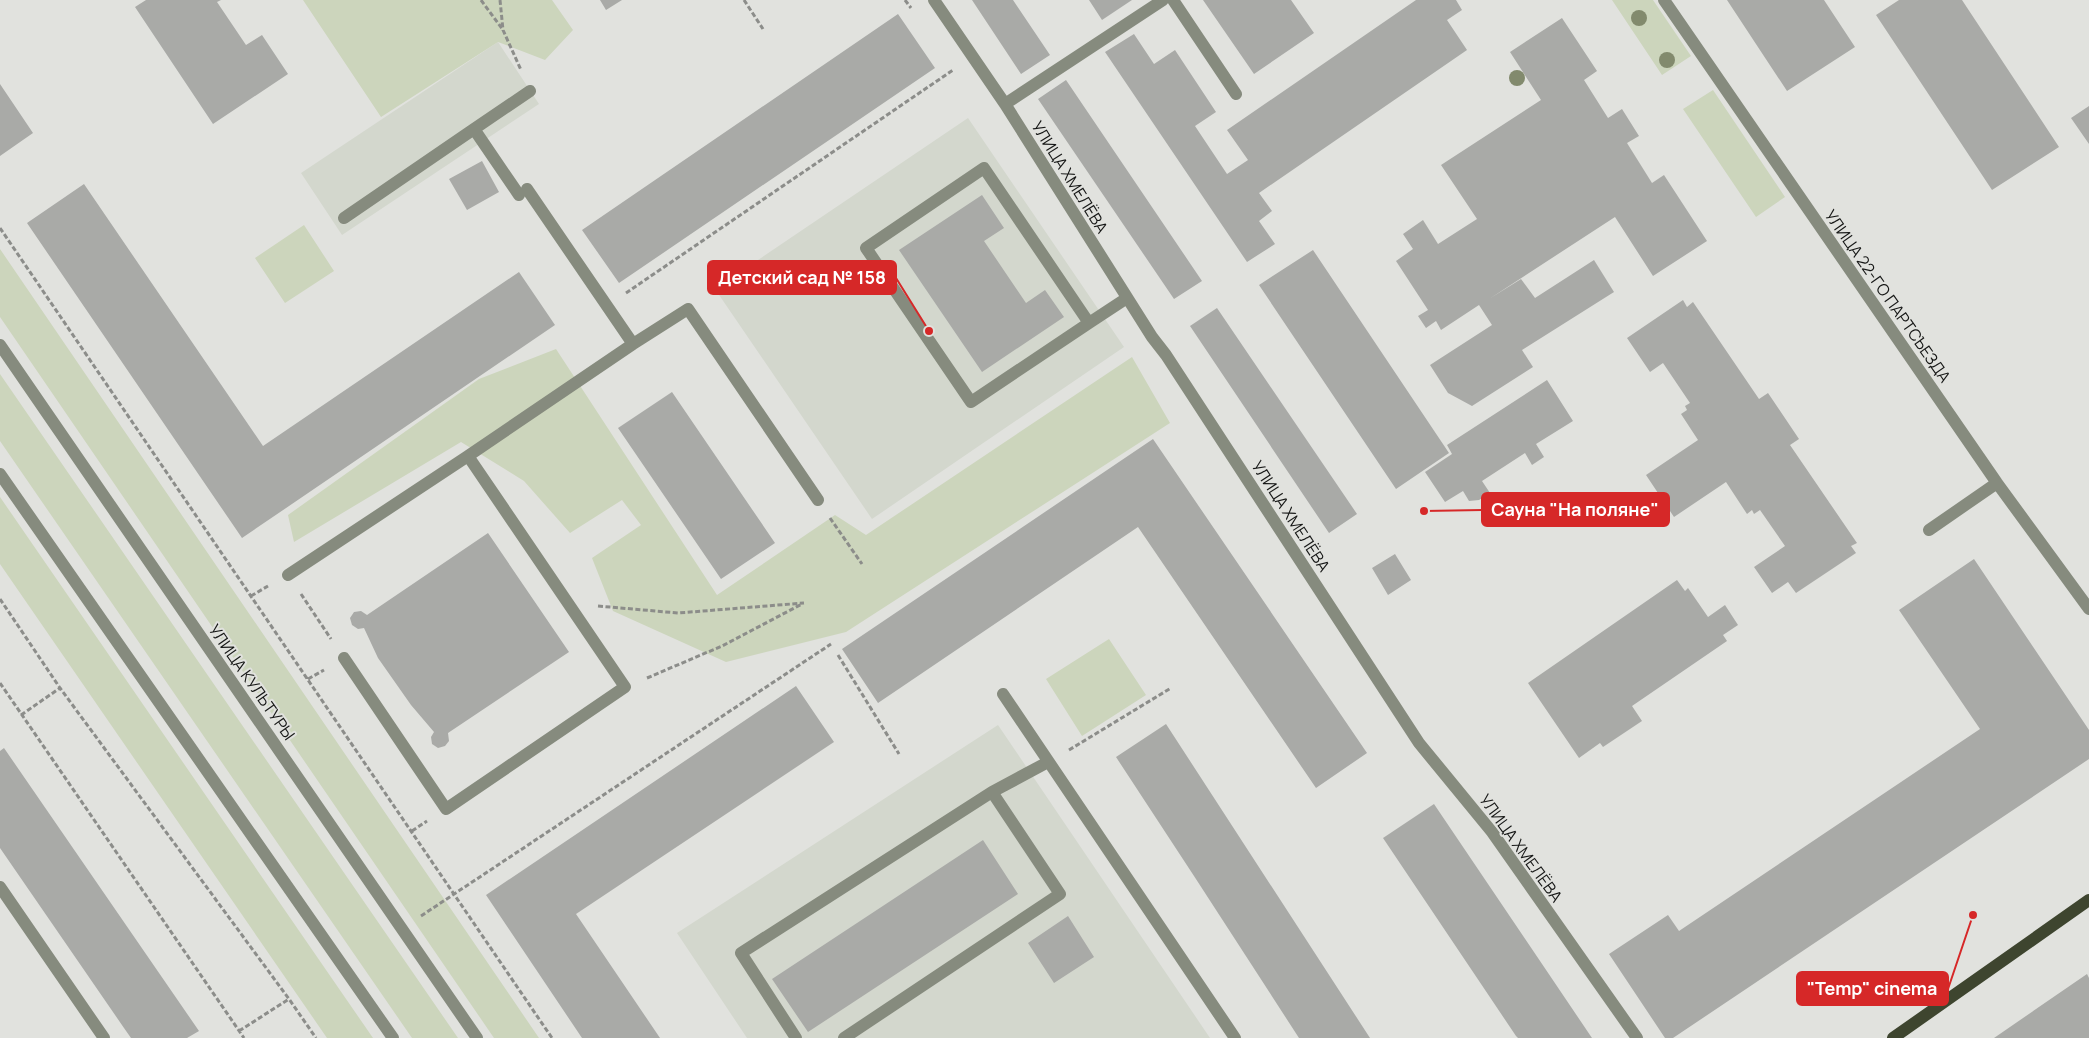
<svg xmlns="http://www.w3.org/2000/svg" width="2089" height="1038" font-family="Manrope,sans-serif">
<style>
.built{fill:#d3d7cd}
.green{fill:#ccd5bc}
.building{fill:#a9aaa7}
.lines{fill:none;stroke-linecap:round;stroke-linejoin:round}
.path{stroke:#8c8d8a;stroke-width:3;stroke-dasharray:5 2.5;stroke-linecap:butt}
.minor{stroke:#868b7e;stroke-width:12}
.major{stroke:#3e452f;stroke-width:12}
.tree{fill:#828a6d}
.labels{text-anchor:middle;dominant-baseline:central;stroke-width:4;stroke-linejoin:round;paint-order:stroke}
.street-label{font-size:16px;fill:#151615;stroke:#e1e2de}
.leader{fill:none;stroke:#d62828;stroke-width:2}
.callout-dot{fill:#d62828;stroke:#e1e2de;stroke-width:2}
.callout{fill:#d62828;stroke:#d62828;stroke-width:2}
.callout-label{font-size:18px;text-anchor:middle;font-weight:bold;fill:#fff}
</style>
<rect width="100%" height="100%" fill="#e1e2de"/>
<path class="built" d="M 498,42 L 539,104 L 342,235 L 301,173 Z
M 968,118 L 1124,347 L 872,519 L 715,289 Z
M 998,725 L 1210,1038 L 747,1038 L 677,933 Z"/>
<path class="green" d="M 303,0 L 552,0 L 573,30 L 545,60 L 498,42 L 381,117 Z
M 1612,0 L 1653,0 L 1691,56 L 1662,75 Z
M 1713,90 L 1785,197 L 1756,217 L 1683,109 Z
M 304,225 L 334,271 L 285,303 L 255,258 Z
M 0,249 L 539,1038 L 494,1038 L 0,317 Z
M 556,349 L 717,595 L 835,515 L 866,535 L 1132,357 L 1170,423 L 846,632 L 726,662 L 613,611 L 592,558 L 641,525 L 622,500 L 570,533 L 524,481 L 461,442 L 294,542 L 288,515 L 479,379 Z
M 0,374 L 458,1038 L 412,1038 L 0,441 Z
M 0,497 L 373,1038 L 327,1038 L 0,564 Z
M 1109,639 L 1146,695 L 1082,736 L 1046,679 Z"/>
<path class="building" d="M 146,0 L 221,0 L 217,2 L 246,45 L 262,35 L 288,74 L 213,124 L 135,7 Z
M 600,0 L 622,0 L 606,10 Z
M 972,0 L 1013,0 L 1050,55 L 1021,74 Z
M 1089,0 L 1132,0 L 1102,20 Z
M 1203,0 L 1291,0 L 1314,33 L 1254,74 Z
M 1416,0 L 1456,0 L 1462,10 L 1447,20 L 1467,50 L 1259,193 L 1272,211 L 1259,221 L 1275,244 L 1247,262 L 1105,52 L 1134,34 L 1154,64 L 1175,50 L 1216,112 L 1195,126 L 1227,174 L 1248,160 L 1227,130 Z
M 1727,0 L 1824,0 L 1855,47 L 1787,91 Z
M 1899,0 L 1962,0 L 2059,147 L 1992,190 L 1876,15 Z
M 898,14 L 935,68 L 619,283 L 582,230 Z
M 1562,18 L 1597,71 L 1584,80 L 1608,118 L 1622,109 L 1639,136 L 1627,143 L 1652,183 L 1664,175 L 1707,241 L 1653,276 L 1615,217 L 1489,299 L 1521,279 L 1535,298 L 1594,260 L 1614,292 L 1522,350 L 1533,367 L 1472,406 L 1448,393 L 1430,365 L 1492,325 L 1479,305 L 1441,330 L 1436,321 L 1426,328 L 1418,316 L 1428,310 L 1396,261 L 1413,249 L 1403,234 L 1423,220 L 1438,244 L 1477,219 L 1441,165 L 1541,100 L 1510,52 Z
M 1066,80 L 1202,281 L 1174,299 L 1038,99 Z
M 0,84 L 33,133 L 0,156 Z
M 2089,106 L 2089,144 L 2071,118 Z
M 482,161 L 499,192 L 467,210 L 449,179 Z
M 84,184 L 263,446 L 519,272 L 555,325 L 242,538 L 27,223 Z
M 982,195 L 1004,228 L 984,241 L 1026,303 L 1045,290 L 1064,317 L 982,372 L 899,250 Z
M 1313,250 L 1449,453 L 1396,489 L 1259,285 Z
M 1683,300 L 1687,307 L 1693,302 L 1759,399 L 1768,393 L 1799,439 L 1790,445 L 1857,543 L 1851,546 L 1856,553 L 1796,593 L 1788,582 L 1772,593 L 1754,567 L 1785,546 L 1760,510 L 1754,514 L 1752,510 L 1747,514 L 1726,482 L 1674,517 L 1646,475 L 1698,440 L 1681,414 L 1687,410 L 1685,406 L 1690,403 L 1663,363 L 1650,372 L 1627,338 Z
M 1217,308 L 1357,514 L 1329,533 L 1190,326 Z
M 1547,380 L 1573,421 L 1536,444 L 1544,457 L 1532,465 L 1525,453 L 1482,481 L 1490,493 L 1479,500 L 1469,501 L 1463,491 L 1445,502 L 1425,472 L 1452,454 L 1447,445 Z
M 672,392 L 775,543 L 721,579 L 618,428 Z
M 1153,439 L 1367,753 L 1316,788 L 1138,527 L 878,703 L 842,649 Z
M 488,533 L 569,652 L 448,733 L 449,741 L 445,746 L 438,748 L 432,744 L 431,737 L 434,732 L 411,705 L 378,658 L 364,628 L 358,629 L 352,625 L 350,618 L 354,612 L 361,611 L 367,615 Z
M 1395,554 L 1411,580 L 1388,595 L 1372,568 Z
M 1974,559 L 2089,730 L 2089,759 L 1673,1038 L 1665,1038 L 1609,954 L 1668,915 L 1679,931 L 1980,729 L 1899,610 Z
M 1677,580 L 1685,591 L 1688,588 L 1708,617 L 1725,605 L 1738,625 L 1723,635 L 1727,641 L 1632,706 L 1642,721 L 1603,747 L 1600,743 L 1579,758 L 1528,683 Z
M 796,686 L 834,742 L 576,914 L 660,1038 L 582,1038 L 486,895 Z
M 1166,724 L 1370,1038 L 1299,1038 L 1194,876 L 1116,757 Z
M 4,748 L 199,1031 L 187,1038 L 131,1038 L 124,1028 L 0,848 L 0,751 Z
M 1434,804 L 1592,1038 L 1518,1038 L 1516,1036 L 1383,838 Z
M 983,840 L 1018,894 L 808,1032 L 772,979 Z
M 1068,916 L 1094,957 L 1054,983 L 1028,943 Z
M 2087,974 L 2089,978 L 2089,1038 L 1994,1038 Z"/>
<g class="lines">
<path class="path" d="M 481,0 L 503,30
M 500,0 L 503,30 L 521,70
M 744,0 L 763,29
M 905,0 L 911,8
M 0,228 L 552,1038
M 626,293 L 953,70
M 830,518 L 862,564
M 301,594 L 331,639
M 251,596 L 268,586
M 0,599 L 60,688 L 289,999 L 316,1038
M 598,606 L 678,613 L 804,603
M 838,655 L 899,754
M 647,678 L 722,646 L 802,604
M 308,679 L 324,670
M 0,683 L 244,1038
M 21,715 L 60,688
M 1069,750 L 1171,688
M 412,831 L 427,821
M 421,916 L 831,644
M 239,1031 L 289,999"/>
<path class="minor" d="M 934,0 L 1005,104 L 1152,337 L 1166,355 L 1419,743 L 1492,832 L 1637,1038
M 1173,0 L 1236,94
M 1664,0 L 1997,483 L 2089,609
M 1005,104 L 1163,0
M 474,129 L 530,91
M 344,218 L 474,129 L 519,195
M 1089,323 L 971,402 L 866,248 L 984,168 L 1089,323 L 1127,298
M 633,344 L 688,309 L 818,500
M 0,345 L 477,1038
M 0,474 L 393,1038
M 1929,530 L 1997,483
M 288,575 L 468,456
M 344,658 L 446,809 L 625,687 L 468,456 L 633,344 L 527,189
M 1003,694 L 1235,1038
M 0,887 L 104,1038
M 796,1038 L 741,953 L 992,792 L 1048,762
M 844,1038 L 1060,894 L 992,792"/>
<path class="major" d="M 1893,1038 L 2089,900"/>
</g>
<g class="tree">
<circle cx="1639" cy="18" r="8"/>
<circle cx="1667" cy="60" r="8"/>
<circle cx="1517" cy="78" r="8"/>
</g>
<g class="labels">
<g class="street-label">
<text transform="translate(1070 177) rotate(58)">УЛИЦА ХМЕЛЁВА</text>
<text transform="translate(1888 296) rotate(55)">УЛИЦА 22-ГО ПАРТСЪЕЗДА</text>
<text transform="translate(1291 516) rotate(57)">УЛИЦА ХМЕЛЁВА</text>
<text transform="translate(252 682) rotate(55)">УЛИЦА КУЛЬТУРЫ</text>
<text transform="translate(1521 848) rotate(54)">УЛИЦА ХМЕЛЁВА</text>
</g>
</g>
<path class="leader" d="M929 331L896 278M1424 511L1482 510M1973 915L1948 989"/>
<g class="callout-dot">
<circle cx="929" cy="331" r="5"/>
<circle cx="1424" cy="511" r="5"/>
<circle cx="1973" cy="915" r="5"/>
</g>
<g class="callout">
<rect x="708" y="261" width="188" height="33" rx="5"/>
<rect x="1482" y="493" width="187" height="33" rx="5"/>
<rect x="1797" y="972" width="151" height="33" rx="5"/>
</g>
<g class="callout-label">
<text x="802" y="284">Детский сад № 158</text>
<text x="1575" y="516">Сауна "На поляне"</text>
<text x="1872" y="995">"Temp" cinema</text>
</g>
</svg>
